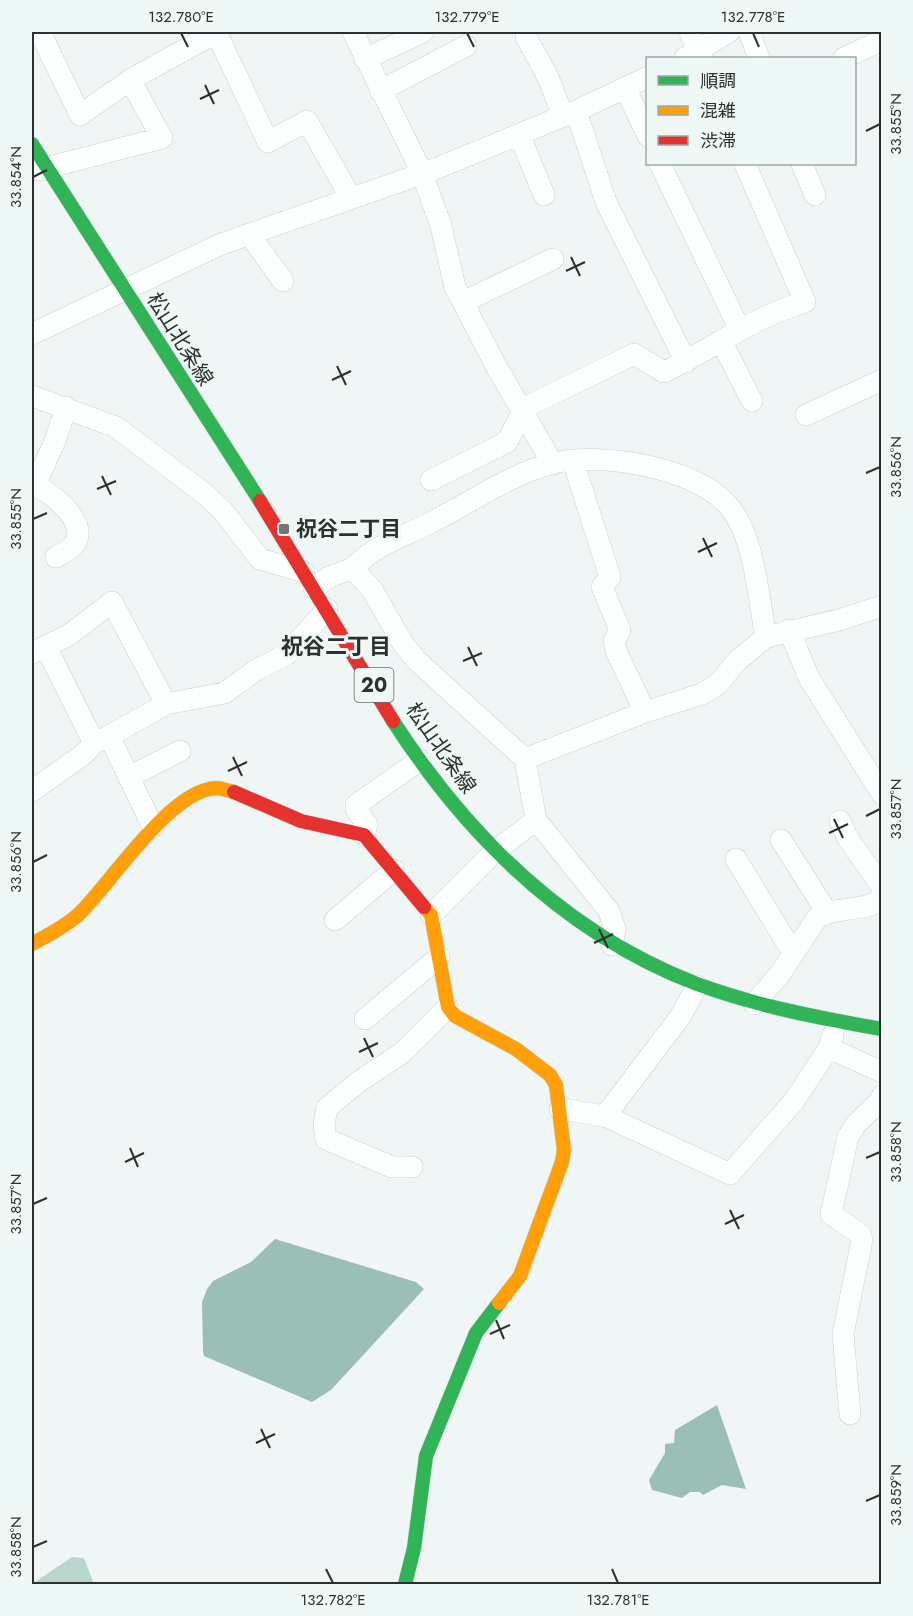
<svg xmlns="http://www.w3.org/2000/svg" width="913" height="1616" font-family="Jost,'Noto Sans JP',sans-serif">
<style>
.forest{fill:#b8d6ce}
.water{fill:#9bbfb6}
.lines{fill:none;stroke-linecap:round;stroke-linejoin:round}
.street-casing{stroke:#ccd1d0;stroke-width:22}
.fast-casing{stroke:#ccd1d0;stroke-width:15}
.slow-casing{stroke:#ccd1d0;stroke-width:15}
.jam-casing{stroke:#ccd1d0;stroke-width:15}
.street{stroke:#fdfefe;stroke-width:21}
.fast{stroke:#30b455;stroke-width:14}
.slow{stroke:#ff9f0a;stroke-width:14}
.jam{stroke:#e5322d;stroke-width:14}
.ticks{fill:none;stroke:#2c302f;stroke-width:2}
.poi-dot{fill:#717574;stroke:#eef8f6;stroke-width:2}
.labels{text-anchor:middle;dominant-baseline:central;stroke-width:6;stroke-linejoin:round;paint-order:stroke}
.shield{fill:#eef8f6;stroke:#666c6b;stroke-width:1.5}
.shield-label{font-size:20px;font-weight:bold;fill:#2c302f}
.street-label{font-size:21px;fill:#2c302f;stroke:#eef8f6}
.poi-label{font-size:21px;font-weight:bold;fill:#2c302f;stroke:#eef8f6;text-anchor:start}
.neighbourhood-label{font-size:22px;font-weight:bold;fill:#2c302f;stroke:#eef8f6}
.neatline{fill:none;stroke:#2c302f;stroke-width:2}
.ticks-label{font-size:15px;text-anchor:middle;fill:#2c302f}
</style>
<rect width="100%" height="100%" fill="#f0f6f5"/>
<path class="forest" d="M 72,1557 L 84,1558 L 94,1584 L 32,1584 Z"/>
<path class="water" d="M 275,1239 L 416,1282 L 424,1289 L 331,1390 L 312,1402 L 204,1356 L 203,1352 L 202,1302 L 207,1289 L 213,1281 L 251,1262 Z
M 717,1405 L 746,1489 L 722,1485 L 703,1495 L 700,1492 L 690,1492 L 682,1498 L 652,1490 L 649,1480 L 665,1453 L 665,1444 L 674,1443 L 675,1430 Z"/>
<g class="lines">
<defs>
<path id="street" d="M 40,32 L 80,115 L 130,80 L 217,32
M 216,32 L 268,142 L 307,121 L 351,198
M 353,32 L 422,173 L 441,226 L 455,287 L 496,366 L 553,464
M 690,32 L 702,58
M 749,32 L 759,58
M 526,37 L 548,77 L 563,116
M 685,58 L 729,32
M 844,58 L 882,40
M 365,59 L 423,32
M 625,88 L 648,136
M 380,91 L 466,46
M 576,111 L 606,202 L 686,362
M 519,134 L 544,195
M 660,164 L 740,330
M 802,164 L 815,195
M 38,170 L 162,138 L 130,80
M 249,234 L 283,281
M 463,302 L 553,259
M 32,334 L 219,245 L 435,169 L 576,111 L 648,77
M 721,341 L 752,401
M 32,396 L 116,427 L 206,495 L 223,511 L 260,559 L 304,572
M 522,409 L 634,354 L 664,372 C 711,350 754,316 805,302 L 745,164
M 806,415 L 882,380
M 573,461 L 610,577 L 602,587 L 620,630 L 614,641 L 616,651 L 645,712
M 431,480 L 507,442 L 518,421 L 525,415
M 56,557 C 61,554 68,551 72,547 C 94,525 51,493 35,485 L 55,441 L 66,407
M 353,568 C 377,544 400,538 430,523 C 470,503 510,474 553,463 C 601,452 691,467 726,503 C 755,533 758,598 766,637
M 314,588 L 329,577 L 353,568 L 373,591 L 402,642 L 416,660 L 525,759 L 536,820 L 609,911 L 615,929 L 612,945
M 789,630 L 809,678 L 882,794
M 46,647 L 94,743
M 32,653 L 69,635 L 112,602 L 166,704
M 109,736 L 166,704 L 224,693 L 256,670 L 286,655 L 327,609
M 525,759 L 645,712 L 702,694 L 718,684 L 738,660 L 766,637 L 839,620 L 882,606
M 129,777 L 180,751
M 32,791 L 84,754 L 94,743 L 109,736 L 153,827
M 840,821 L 847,837 L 882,887
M 364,835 L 367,825 L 356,809 L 356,805 L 420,760
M 781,840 L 826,911
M 736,859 L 793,953
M 431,915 L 494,852 L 536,820
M 335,920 L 394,870
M 754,1004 L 780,974 L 817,918 C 834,905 871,913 882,897
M 365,1019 L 439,957
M 833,1034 L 829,1048 L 882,1072
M 560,1109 L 605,1116 L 730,1174 L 794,1101 L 829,1048
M 605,1116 L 680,1017 L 697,986
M 412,1167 L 392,1167 L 326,1139 L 324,1124 L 327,1108 L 357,1083 L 402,1053 L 448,1007
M 850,1414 L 843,1334 L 862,1240 L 860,1234 L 831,1214 L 848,1137 L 856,1124 L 881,1100 L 882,1096"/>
<path id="fast" d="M 32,144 L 260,501
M 393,721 C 468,837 567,934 697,984 C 757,1006 819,1018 882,1029
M 405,1584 L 414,1548 L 426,1456 L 476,1333 L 499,1303"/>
<path id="slow" d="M 424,907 L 431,915 L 448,1007 L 455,1016 L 516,1049 L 550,1075 L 556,1085 L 564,1150 L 562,1162 L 520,1276 L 499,1303
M 32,944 C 48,935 65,927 79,914 C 111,883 170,790 216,788 C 222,788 228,791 234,792"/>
<path id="jam" d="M 260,501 L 393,721
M 234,792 L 301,821 L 364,835 L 424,907"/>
</defs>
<use href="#street" class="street-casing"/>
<use href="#fast" class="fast-casing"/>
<use href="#slow" class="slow-casing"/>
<use href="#jam" class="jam-casing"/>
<use href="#street" class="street"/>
<use href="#fast" class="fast"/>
<use href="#slow" class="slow"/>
<use href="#jam" class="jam"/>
</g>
<path class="ticks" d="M 181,33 L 188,47M 467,33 L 474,47M 753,33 L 759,47M 205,85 L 214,104M 200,99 L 219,90M 866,131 L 880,124M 33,177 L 47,170M 571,257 L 580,276M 566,271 L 585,262M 337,366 L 346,385M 332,380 L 351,371M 866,473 L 880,467M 102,476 L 111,495M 97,489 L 116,481M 33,519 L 47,513M 703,538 L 712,557M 698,552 L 717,543M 468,647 L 477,666M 463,661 L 482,653M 233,757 L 242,776M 228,771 L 247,762M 866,816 L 880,809M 834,819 L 843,838M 829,833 L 848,824M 33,862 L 47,855M 599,929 L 608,948M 594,943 L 613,934M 364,1038 L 373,1057M 359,1052 L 378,1043M 130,1148 L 138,1167M 866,1158 L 880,1152M 125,1162 L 144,1153M 33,1204 L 47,1198M 730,1210 L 739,1229M 725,1224 L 744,1215M 496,1320 L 504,1339M 490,1334 L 510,1325M 261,1429 L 270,1448M 256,1443 L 275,1434M 866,1501 L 880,1495M 33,1547 L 47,1541M 326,1569 L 333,1583M 612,1569 L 618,1583"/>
<rect class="poi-dot" x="278" y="523" width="12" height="12" rx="3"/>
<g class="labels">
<rect class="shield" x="354.5" y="668" width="39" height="34" rx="4.5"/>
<g class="shield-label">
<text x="374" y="685">20</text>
</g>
<g class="street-label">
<text transform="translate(180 339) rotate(58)">松山北条線</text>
<text transform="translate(441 748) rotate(55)">松山北条線</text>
</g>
<g class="poi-label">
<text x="296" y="529">祝谷二丁目</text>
</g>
<g class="neighbourhood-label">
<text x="336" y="646">祝谷二丁目</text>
</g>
</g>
<rect width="913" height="1616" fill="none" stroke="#eef8f6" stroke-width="66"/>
<rect x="646" y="57" width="210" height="108" fill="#eef8f6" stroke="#a0a8a6" stroke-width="1.5"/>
<rect x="658" y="76" width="30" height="9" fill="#30b455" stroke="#a0a8a6" stroke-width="1.5"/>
<text x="700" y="87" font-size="18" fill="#2c302f">順調</text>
<rect x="658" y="106" width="30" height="9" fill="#ff9f0a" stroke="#a0a8a6" stroke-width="1.5"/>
<text x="700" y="117" font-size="18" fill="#2c302f">混雑</text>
<rect x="658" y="136" width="30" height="9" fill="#e5322d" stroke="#a0a8a6" stroke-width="1.5"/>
<text x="700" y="147" font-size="18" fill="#2c302f">渋滞</text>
<rect x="33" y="33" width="847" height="1550" class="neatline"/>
<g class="ticks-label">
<text x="181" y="22">132.780°E</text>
<text x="467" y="22">132.779°E</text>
<text x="753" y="22">132.778°E</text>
<text transform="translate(896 124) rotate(-90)" y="5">33.855°N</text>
<text transform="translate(16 177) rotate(-90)" y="5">33.854°N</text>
<text transform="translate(896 467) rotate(-90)" y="5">33.856°N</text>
<text transform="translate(16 519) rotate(-90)" y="5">33.855°N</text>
<text transform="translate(896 809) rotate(-90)" y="5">33.857°N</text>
<text transform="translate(16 862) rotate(-90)" y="5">33.856°N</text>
<text transform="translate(896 1152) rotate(-90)" y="5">33.858°N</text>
<text transform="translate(16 1204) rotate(-90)" y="5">33.857°N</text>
<text transform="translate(896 1495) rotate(-90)" y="5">33.859°N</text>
<text transform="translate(16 1547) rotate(-90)" y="5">33.858°N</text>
<text x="333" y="1605">132.782°E</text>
<text x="618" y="1605">132.781°E</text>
</g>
</svg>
